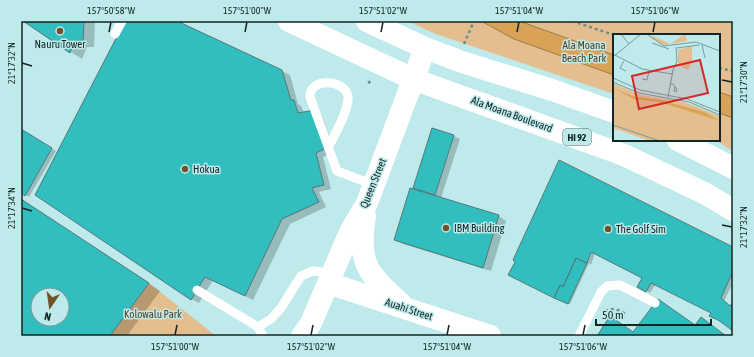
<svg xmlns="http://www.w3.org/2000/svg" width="754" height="357" font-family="'Asap Condensed',sans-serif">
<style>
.green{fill:#e4be8e}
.water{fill:#d8a257;stroke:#9d7c48}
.shadow{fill:#0003;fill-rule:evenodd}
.building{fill:#32bdbf;stroke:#517a7a;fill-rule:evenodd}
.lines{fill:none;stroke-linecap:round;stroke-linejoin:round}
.path{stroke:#6d8c8d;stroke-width:2.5;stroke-dasharray:3 3;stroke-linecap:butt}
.service{stroke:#fff;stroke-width:9}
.tertiary{stroke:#fff;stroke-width:22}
.primary{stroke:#fff;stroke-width:22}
.ticks{fill:none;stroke:#142525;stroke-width:1.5}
.poi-dot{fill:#725329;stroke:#beeaeb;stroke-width:1.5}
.labels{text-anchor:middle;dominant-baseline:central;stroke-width:3;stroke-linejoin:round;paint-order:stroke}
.shield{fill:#beeaeb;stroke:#476060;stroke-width:1}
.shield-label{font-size:10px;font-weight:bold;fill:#142525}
.poi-label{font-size:11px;fill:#142525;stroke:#beeaeb;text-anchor:start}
.park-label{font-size:11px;fill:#584020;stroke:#beeaeb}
.street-label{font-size:11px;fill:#142525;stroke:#beeaeb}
.inset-road{fill:none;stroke:#7a9b9c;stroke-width:1}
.view{fill:#d62828;fill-opacity:0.15;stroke:#d62828;stroke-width:2}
.inset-edge{fill:none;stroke:#142525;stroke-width:2}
.neatline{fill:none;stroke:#142525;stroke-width:1.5}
.ticks-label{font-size:10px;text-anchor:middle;fill:#142525}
</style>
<rect width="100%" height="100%" fill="#beeaeb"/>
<path class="green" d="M 408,21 L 733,21 L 733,151 L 715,140 L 719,140 L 719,35 L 614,35 L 614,94 L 433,33 Z
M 149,283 L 216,336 L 110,336 Z"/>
<path class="water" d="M 481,21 L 519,21 L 614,55 L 614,75 L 514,39 Z
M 719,92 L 733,97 L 733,118 L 719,113 Z"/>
<path class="shadow" d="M 95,21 L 94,47 L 87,47 L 82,59 L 24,22 Z
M 126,21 L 175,21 L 282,71 L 290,75 L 298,104 L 301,106 L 304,113 L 314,111 L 322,116 L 335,152 L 323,157 L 331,189 L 319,192 L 326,207 L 290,224 L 253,300 L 213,280 L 199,303 L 191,299 Z
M 21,130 L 56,151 L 29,197 L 21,192 Z
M 454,136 L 460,139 L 441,198 L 499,216 L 506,221 L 491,271 L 403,244 L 395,240 L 418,190 L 414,188 Z
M 559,162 L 733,248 L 733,283 L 724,301 L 731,306 L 733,303 L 733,330 L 713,313 L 656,284 L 650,293 L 639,286 L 643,278 L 595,253 L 591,265 L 589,263 L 570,304 L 559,299 L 517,262 Z
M 21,199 L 160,291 L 127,336 L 21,336 ZM 38,295 L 62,295 L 62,319 L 38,319 Z"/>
<path class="building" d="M 23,21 L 84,21 L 83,41 L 75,41 L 70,53 Z
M 125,21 L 177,21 L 282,70 L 291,100 L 294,100 L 298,113 L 315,110 L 328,147 L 316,153 L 324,185 L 312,188 L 319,202 L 282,219 L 245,296 L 205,277 L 191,300 L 35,195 Z
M 432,128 L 454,135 L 435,195 L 413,188 Z
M 21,129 L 52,148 L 25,196 L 21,193 Z
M 559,160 L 733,247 L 733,271 L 721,298 L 730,306 L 733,302 L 733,331 L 718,320 L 709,316 L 711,313 L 651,283 L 646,292 L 637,287 L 642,278 L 591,252 L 587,263 L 576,258 L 563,287 L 560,285 L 554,298 L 508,275 L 515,262 L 513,260 Z
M 410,188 L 499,215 L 483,268 L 394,240 Z
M 21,199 L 149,283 L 110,336 L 21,336 ZM 38,295 L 62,295 L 62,319 L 38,319 Z
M 576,258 L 587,263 L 568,304 L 554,298 L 560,285 L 563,287 Z
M 658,299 L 695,325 L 701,317 L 726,336 L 597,336 L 610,316 L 633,332 Z"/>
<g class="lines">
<path class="path" d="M 572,21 L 614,35
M 464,44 L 474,21
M 719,68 L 733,71
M 368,83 L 371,81
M 605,311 C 614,307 619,310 627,315"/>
<path class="service" d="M 115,34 L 122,21
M 329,146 C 335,134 349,110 348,97 C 346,79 309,77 310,97 L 337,171 L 374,185
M 197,290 L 258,327 L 263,336
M 258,327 L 271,319 L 281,308 L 301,276 L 313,271 L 332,273
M 579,336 L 601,292 L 607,286 L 620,285 L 655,303"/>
<path class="tertiary" d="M 365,216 C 357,262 367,273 400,303
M 328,283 L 490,336
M 302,336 L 311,323 L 350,232 L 367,203 L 425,48"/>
<path class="primary" d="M 289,21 L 413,79 L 624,155 L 706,194 L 733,210
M 367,21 L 425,48 L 462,62 L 552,90 L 614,112
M 678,140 L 733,168"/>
</g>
<path class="ticks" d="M 109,32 L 111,22M 245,32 L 247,22M 381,32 L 383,22M 517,32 L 519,22M 653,32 L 655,22M 22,63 L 32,66M 722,80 L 732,82M 22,208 L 32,211M 722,225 L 732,227M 175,335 L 177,325M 311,335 L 313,325M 447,335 L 449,325M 583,335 L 585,325"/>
<g class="poi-dot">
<circle cx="60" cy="31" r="4"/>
<circle cx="185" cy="169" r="4"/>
<circle cx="446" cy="228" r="4"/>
<circle cx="608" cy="229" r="4"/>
</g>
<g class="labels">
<rect class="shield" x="563" y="129" width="28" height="16" rx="3"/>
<g class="shield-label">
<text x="577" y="137">HI 92</text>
</g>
<g class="poi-label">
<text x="60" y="44" text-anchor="middle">Nauru Tower</text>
<text x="193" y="169">Hokua</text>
<text x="454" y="228">IBM Building</text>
<text x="616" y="229">The Golf Sim</text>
</g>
<g class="park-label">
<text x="584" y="45">Ala Moana<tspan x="584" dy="13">Beach Park</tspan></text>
<text x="153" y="314">Kolowalu Park</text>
</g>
<g class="street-label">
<text transform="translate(512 114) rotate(20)">Ala Moana Boulevard</text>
<text transform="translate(373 183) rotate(-68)">Queen Street</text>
<text transform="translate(409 309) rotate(18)">Auahi Street</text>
</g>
</g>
<g transform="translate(613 34)">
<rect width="107" height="107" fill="#beeaeb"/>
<path d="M 72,0 L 74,7 L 51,11 L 38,4 L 40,2 L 57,10 ZM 79,12 L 79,27 L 75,36 L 65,31 L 65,16 ZM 0,49 L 28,61 L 71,68 L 107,82 L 107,107 L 37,107 L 0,94 Z" fill="#e4be8e"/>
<path d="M 0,54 L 22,63 L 47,66 L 91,78 L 107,87 L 47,68 L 21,65 Z" fill="#d8a257"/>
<path class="inset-road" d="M 8,0 L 16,10M 34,0 L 51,12 L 83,8 L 107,17M 39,9 L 56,15M 89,11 L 92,24M 64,14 L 86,11M 0,20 L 29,35 L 59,40M 0,23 L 28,0M 11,27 L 7,34 L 13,37M 0,44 L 27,56 L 74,65 L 107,78M 29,45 L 34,46 L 36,37M 0,48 L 26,59 L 76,68 L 107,81M 57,50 L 60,50 L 64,56 L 63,58 L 61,57 L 62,52M 55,63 L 60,36 L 64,27 L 63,13M 0,91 L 47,107"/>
<path class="view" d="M 87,26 L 95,59 L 26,75 L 19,42 Z"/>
<rect width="107" height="107" class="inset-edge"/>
</g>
<rect width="754" height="357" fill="none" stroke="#beeaeb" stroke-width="44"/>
<g transform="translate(50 307) rotate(193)"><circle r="19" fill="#beeaeb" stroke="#7a9b9c"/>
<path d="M0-3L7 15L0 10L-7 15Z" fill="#725329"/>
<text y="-6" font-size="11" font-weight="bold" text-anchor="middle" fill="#142525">N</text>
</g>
<path d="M596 319v6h115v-6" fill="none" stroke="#142525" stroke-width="2"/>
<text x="602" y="319" font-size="12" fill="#142525" stroke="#beeaeb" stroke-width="3" paint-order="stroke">50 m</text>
<rect x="22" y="22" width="710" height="313" class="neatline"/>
<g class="ticks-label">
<text x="111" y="14">157°50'58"W</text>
<text x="247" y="14">157°51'00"W</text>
<text x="383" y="14">157°51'02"W</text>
<text x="519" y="14">157°51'04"W</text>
<text x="655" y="14">157°51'06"W</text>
<text transform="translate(11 63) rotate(-90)" y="4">21°17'32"N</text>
<text transform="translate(743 82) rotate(-90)" y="4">21°17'30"N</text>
<text transform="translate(11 208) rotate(-90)" y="4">21°17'34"N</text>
<text transform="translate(743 227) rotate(-90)" y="4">21°17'32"N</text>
<text x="175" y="350">157°51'00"W</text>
<text x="311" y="350">157°51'02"W</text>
<text x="447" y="350">157°51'04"W</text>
<text x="583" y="350">157°51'06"W</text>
</g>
</svg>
